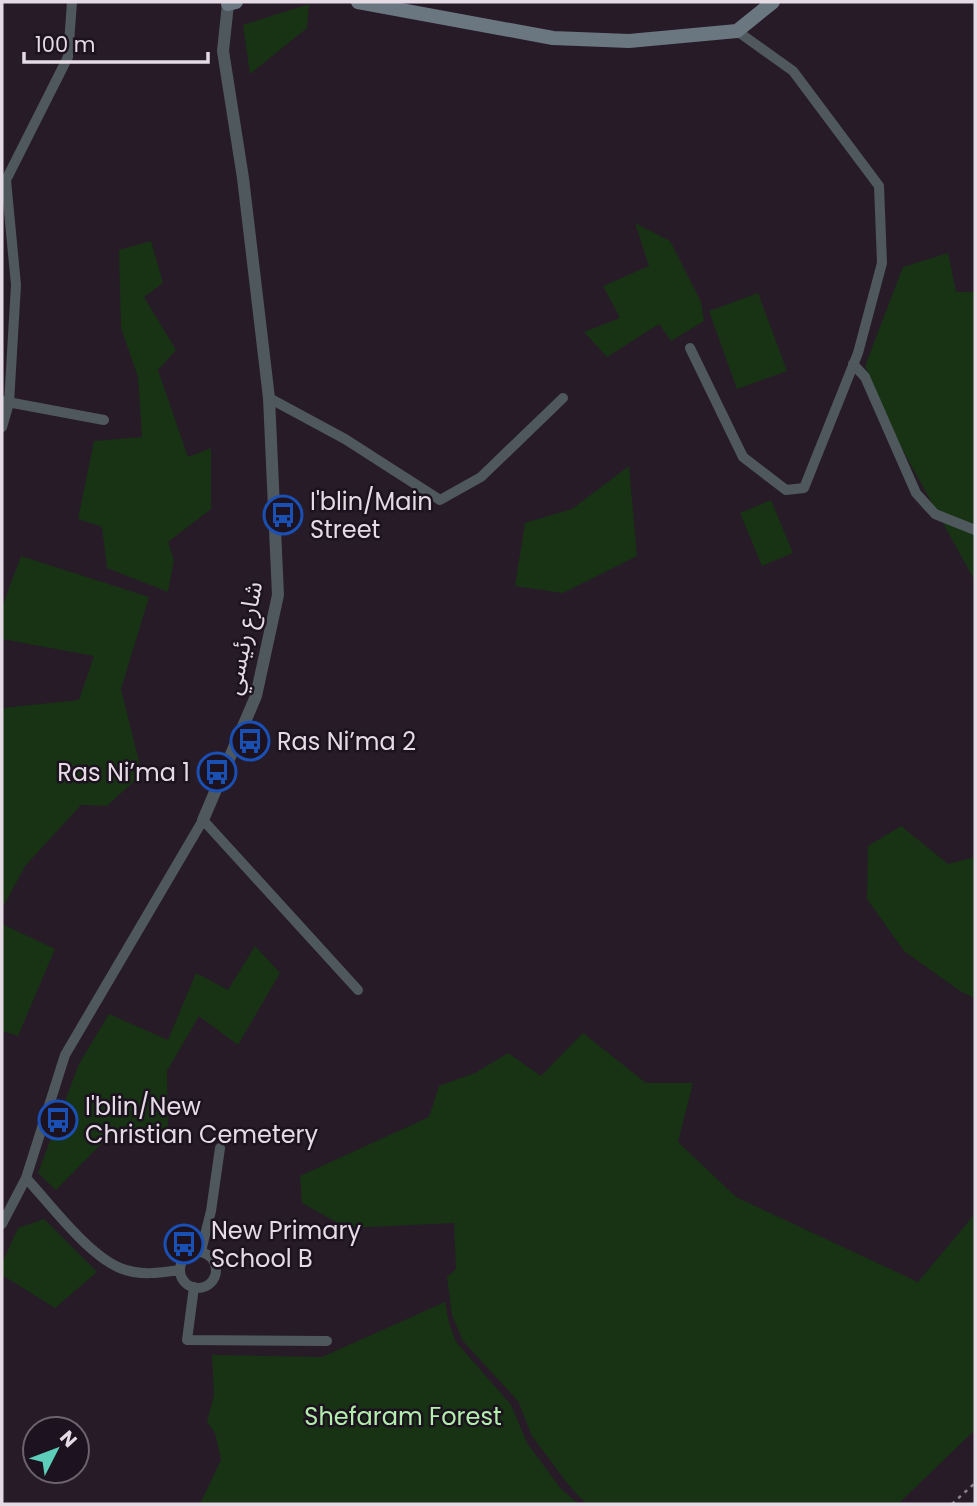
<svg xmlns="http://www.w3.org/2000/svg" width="977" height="1506" font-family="Poppins,'Noto Sans Arabic',sans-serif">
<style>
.green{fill:#173314}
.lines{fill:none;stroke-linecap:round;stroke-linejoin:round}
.path{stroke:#8c828d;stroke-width:2.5;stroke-dasharray:3.5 5;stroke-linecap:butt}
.minor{stroke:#4f585d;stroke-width:10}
.tertiary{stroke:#4f585d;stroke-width:12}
.secondary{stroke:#6a7780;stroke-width:14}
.labels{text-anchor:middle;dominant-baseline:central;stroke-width:5;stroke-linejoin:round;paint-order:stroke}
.poi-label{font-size:24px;fill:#e4dbe4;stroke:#1d121f;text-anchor:start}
.street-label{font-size:24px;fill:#e4dbe4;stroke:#1d121f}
.park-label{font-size:24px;fill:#b2eeab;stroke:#1d121f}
</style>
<rect width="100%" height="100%" fill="#271b28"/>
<path class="green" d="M 309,4 L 307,28 L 250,74 L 243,25 Z
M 635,223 L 670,241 L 701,302 L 704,321 L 671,341 L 659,324 L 607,357 L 584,332 L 620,318 L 603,286 L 649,266 Z
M 151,241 L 163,283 L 144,297 L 176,350 L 158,370 L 188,457 L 211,448 L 211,509 L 168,542 L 174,560 L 168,592 L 107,568 L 102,527 L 78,519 L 94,441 L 142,437 L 138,377 L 121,328 L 119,250 Z
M 948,253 L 956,292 L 975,292 L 975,581 L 890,427 L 865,366 L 903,267 Z
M 758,293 L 787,371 L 737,389 L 709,311 Z
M 629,466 L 637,556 L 563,593 L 515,586 L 525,523 L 572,509 Z
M 771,500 L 793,553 L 762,566 L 740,513 Z
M 21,556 L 149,597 L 121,689 L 142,774 L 107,806 L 81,805 L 25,866 L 2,909 L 2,708 L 79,700 L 94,656 L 2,639 L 2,602 L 4,602 Z
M 901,826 L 948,864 L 975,857 L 975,998 L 960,991 L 904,951 L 867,899 L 868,846 Z
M 2,924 L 55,949 L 18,1036 L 2,1031 Z
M 255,946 L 280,973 L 238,1045 L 199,1016 L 167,1071 L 168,1133 L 110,1135 L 56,1190 L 38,1173 L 79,1064 L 109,1014 L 168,1040 L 196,973 L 228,990 Z
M 583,1033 L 646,1083 L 693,1083 L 678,1142 L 736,1197 L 918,1282 L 974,1215 L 975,1191 L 975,1430 L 898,1504 L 586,1504 L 567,1483 L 532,1436 L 518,1401 L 463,1341 L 452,1315 L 447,1277 L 456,1269 L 454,1223 L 347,1228 L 302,1203 L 300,1176 L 429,1117 L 439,1086 L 475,1073 L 508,1053 L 541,1076 Z
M 44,1219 L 97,1272 L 55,1308 L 2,1275 L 2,1263 L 18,1228 Z
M 445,1302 L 449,1323 L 456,1342 L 511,1405 L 527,1443 L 561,1489 L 579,1504 L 200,1504 L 221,1460 L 215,1433 L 207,1422 L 214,1395 L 212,1355 L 322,1357 Z"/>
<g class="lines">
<path class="path" d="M 952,1504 L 975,1483"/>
<path class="minor" d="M 690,348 L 743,457 L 786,490 L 804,488 L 858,353 L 882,263 L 879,186 L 793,71 L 737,31
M 853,364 L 865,377 L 916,493 L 935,514 L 975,530
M 269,398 L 345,439 L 440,500 L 481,477 L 563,398
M 2,401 L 104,420
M 2,427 L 9,403 L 16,285 L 6,180 L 68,57 L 72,2
M 26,1178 C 50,1204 88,1255 120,1268 C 139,1276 160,1273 180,1270
M 2,1224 L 26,1178 L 65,1055 L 203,820 L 358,990
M 201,1251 L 211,1211 L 220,1148
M180 1270a18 18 0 1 1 36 0a18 18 0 1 1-36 0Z
M 194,1287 L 187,1340 L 327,1341"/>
<path class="tertiary" d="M 203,820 L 256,696 L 278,595 L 269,398 L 243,178 L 223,51 L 228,4"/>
<path class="secondary" d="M 228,2 L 228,4 L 236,2
M 358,2 L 553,38 L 629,41 L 737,31 L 773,2"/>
</g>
<defs>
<symbol id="bus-ring" viewBox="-11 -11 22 22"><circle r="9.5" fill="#1d121f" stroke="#1a4fb4" stroke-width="1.5"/><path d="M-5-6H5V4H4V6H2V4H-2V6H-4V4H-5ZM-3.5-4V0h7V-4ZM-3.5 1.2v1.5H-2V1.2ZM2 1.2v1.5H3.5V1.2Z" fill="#1a4fb4"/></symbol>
</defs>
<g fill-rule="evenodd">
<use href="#bus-ring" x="261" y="493" width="44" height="44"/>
<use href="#bus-ring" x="228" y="719" width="44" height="44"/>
<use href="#bus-ring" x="195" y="750" width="44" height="44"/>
<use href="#bus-ring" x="36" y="1098" width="44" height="44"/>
<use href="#bus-ring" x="162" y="1222" width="44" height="44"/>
</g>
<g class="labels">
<g class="poi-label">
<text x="310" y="501">I'blin/Main<tspan x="310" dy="28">Street</tspan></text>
<text x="277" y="741">Ras Ni’ma 2</text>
<text x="190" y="772" text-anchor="end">Ras Ni’ma 1</text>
<text x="85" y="1106">I'blin/New<tspan x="85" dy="28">Christian Cemetery</tspan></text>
<text x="211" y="1230">New Primary<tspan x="211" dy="28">School B</tspan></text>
</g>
<g class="street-label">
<text transform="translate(243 638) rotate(-79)">شارع رئيسي</text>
</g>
<g class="park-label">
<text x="403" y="1416">Shefaram Forest</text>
</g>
</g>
<rect width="977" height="1506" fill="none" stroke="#e4dbe4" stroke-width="7"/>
<g transform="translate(56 1450) rotate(48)"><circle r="33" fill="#1d121f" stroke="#6d626e" stroke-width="2"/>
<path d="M0-5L12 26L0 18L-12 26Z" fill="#5dceb9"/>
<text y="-10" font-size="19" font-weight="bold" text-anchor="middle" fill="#e4dbe4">N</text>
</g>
<path d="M24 52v10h184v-10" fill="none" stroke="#e4dbe4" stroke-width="3.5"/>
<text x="35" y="52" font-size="21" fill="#e4dbe4" stroke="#1d121f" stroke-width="5" paint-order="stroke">100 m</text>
</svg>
